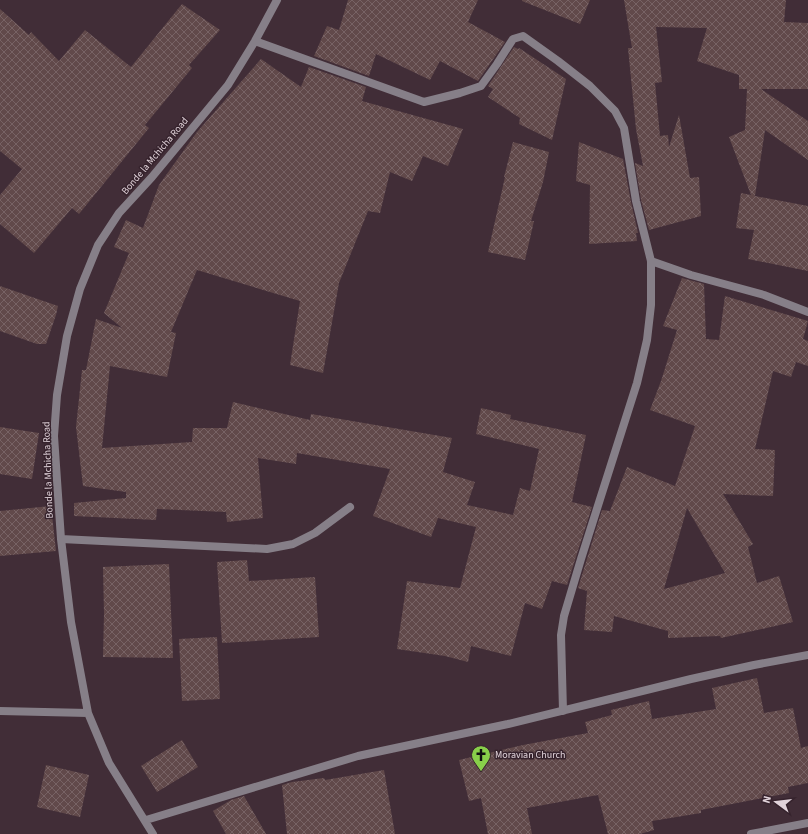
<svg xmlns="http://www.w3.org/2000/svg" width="808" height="834" font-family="'Source Sans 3',sans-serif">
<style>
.building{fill:url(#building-cross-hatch);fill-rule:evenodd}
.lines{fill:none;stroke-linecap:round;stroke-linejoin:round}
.street{stroke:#867f88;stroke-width:8}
.labels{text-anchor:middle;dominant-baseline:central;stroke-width:3;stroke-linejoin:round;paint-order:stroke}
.street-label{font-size:10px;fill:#e1d3da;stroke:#36232d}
.poi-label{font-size:10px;fill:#e1d3da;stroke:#36232d;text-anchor:start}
</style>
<defs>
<pattern id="building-cross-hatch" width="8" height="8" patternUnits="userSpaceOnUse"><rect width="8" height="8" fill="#61494a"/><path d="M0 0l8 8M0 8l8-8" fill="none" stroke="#776264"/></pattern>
</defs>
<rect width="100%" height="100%" fill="#412d37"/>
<path class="building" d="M 348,0 L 478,0 L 468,22 L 505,42 L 478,81 L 440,61 L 430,80 L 376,54 L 369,76 L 314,56 L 327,26 L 339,30 Z
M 522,0 L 590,0 L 580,24 L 522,1 Z
M 624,0 L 786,0 L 784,22 L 808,23 L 808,89 L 761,89 L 808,121 L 808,160 L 765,130 L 755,196 L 808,206 L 808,271 L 748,259 L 754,230 L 736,228 L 741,193 L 751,195 L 729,137 L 745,130 L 747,89 L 739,89 L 739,75 L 697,61 L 707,28 L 656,27 L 662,82 L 655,83 L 660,136 L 668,135 L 669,147 L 679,115 L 690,178 L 699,177 L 701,216 L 649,230 L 641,200 L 635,163 L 643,166 L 636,129 L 628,48 L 632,48 Z
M 182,4 L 220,30 L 189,65 L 192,68 L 145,125 L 149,128 L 79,214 L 72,208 L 34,253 L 0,224 L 0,195 L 22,169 L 0,151 L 0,9 L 29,35 L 31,32 L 59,61 L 85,30 L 131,67 Z
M 514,47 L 518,49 L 519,48 L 566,79 L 552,140 L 519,124 L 520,118 L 488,97 L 493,89 L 488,86 Z
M 261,59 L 301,87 L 309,67 L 366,87 L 362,101 L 463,129 L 448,166 L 423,156 L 412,181 L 390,172 L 380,213 L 368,211 L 339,283 L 323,373 L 290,365 L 300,301 L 197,270 L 171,332 L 176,333 L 167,377 L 110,366 L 102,448 L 192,442 L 193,428 L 227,428 L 233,402 L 310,420 L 311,414 L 452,438 L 443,472 L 475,482 L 467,505 L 513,515 L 520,488 L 530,491 L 539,449 L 476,434 L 481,408 L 511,415 L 510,419 L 586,435 L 572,502 L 592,507 L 567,585 L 552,581 L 542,609 L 525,603 L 511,656 L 471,646 L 468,662 L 445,656 L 397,649 L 407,581 L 460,588 L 476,527 L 438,518 L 431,537 L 373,516 L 390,469 L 297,453 L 296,464 L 258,458 L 263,518 L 227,522 L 226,512 L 157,509 L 156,520 L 74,516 L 74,503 L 126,498 L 126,492 L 83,486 L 76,427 L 82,370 L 86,370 L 96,319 L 122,328 L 104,313 L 129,253 L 114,247 L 126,220 L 143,228 L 159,185 L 197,132 Z
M 513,142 L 549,152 L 543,182 L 531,221 L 534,221 L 525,260 L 488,252 L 505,177 L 504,177 Z
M 579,142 L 623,159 L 631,202 L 638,233 L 636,233 L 637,241 L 589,244 L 590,185 L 576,181 Z
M 682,278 L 704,284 L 706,339 L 719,340 L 725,296 L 808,321 L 803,339 L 808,341 L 808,366 L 796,362 L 791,377 L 773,371 L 755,449 L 775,450 L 773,496 L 723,494 L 753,544 L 748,547 L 757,583 L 779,576 L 793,622 L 721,638 L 720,636 L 668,638 L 668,631 L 614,616 L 612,632 L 584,630 L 587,591 L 578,588 L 602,510 L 610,511 L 627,467 L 675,486 L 695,426 L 650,410 L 661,381 L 677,330 L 663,326 ZM 687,508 L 725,573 L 664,589 Z
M 0,286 L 58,306 L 56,315 L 46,344 L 37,344 L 0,331 Z
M 0,427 L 39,433 L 32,479 L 0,474 Z
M 51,506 L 56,551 L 0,556 L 0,511 Z
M 247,560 L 249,581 L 315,577 L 319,637 L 222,643 L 217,562 Z
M 169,564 L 173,658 L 103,657 L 104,614 L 103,567 Z
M 217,637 L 220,699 L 182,701 L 179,639 Z
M 757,678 L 764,713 L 793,708 L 801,748 L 808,746 L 808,783 L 788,787 L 789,793 L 701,810 L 701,813 L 652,821 L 654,830 L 640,834 L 608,834 L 598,795 L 527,808 L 532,834 L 488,834 L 481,798 L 469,801 L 459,760 L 523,745 L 588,733 L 585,722 L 612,715 L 611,710 L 649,701 L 652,719 L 716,709 L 712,688 Z
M 182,740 L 198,767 L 157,792 L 141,766 Z
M 46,765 L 89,775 L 80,817 L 37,807 Z
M 384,770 L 395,834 L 287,834 L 282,785 L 292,782 L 324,778 L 325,780 Z
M 244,796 L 266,834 L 226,834 L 213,811 L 231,800 Z"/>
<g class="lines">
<path class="street" d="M 255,41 L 424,102 L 460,93 L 481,86 L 497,64 L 513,39 L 523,36 L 558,61 L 590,86 L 615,111 L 624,128 L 636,201 L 651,261 L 651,305 L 647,340 L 637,383 L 581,559 L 564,616 L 561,635 L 563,711
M 651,261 L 691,275 L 764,295 L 808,312
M 61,539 L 267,549 L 293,544 L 315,533 L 350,507
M 0,711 L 88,713
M 146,820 L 358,756 L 508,724 L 691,679 L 754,665 L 808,655
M 153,834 L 109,763 L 88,713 L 71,622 L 61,539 L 54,436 L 57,395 L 67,336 L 80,289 L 98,245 L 119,213 L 152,177 L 228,85 L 255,41 L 277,0
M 751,834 L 808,823"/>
</g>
<defs>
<symbol id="church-pin" viewBox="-11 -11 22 30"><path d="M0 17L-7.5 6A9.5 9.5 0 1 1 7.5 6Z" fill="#88cf4a" stroke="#36232d"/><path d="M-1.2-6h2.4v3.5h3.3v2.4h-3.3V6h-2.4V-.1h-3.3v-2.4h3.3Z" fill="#111"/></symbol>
</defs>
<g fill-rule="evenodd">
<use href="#church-pin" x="470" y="744" width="22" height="30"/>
</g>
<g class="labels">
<g class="street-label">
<text transform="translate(155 156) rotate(-50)">Bonde la Mchicha Road</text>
<text transform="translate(48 470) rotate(-92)">Bonde la Mchicha Road</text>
</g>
<g class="poi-label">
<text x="495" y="755">Moravian Church</text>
</g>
</g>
<g transform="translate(776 802) rotate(285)" stroke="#36232d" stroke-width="3" paint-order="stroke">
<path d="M0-3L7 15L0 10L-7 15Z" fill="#e1d3da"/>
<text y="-6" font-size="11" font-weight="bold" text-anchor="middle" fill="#e1d3da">N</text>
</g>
</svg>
